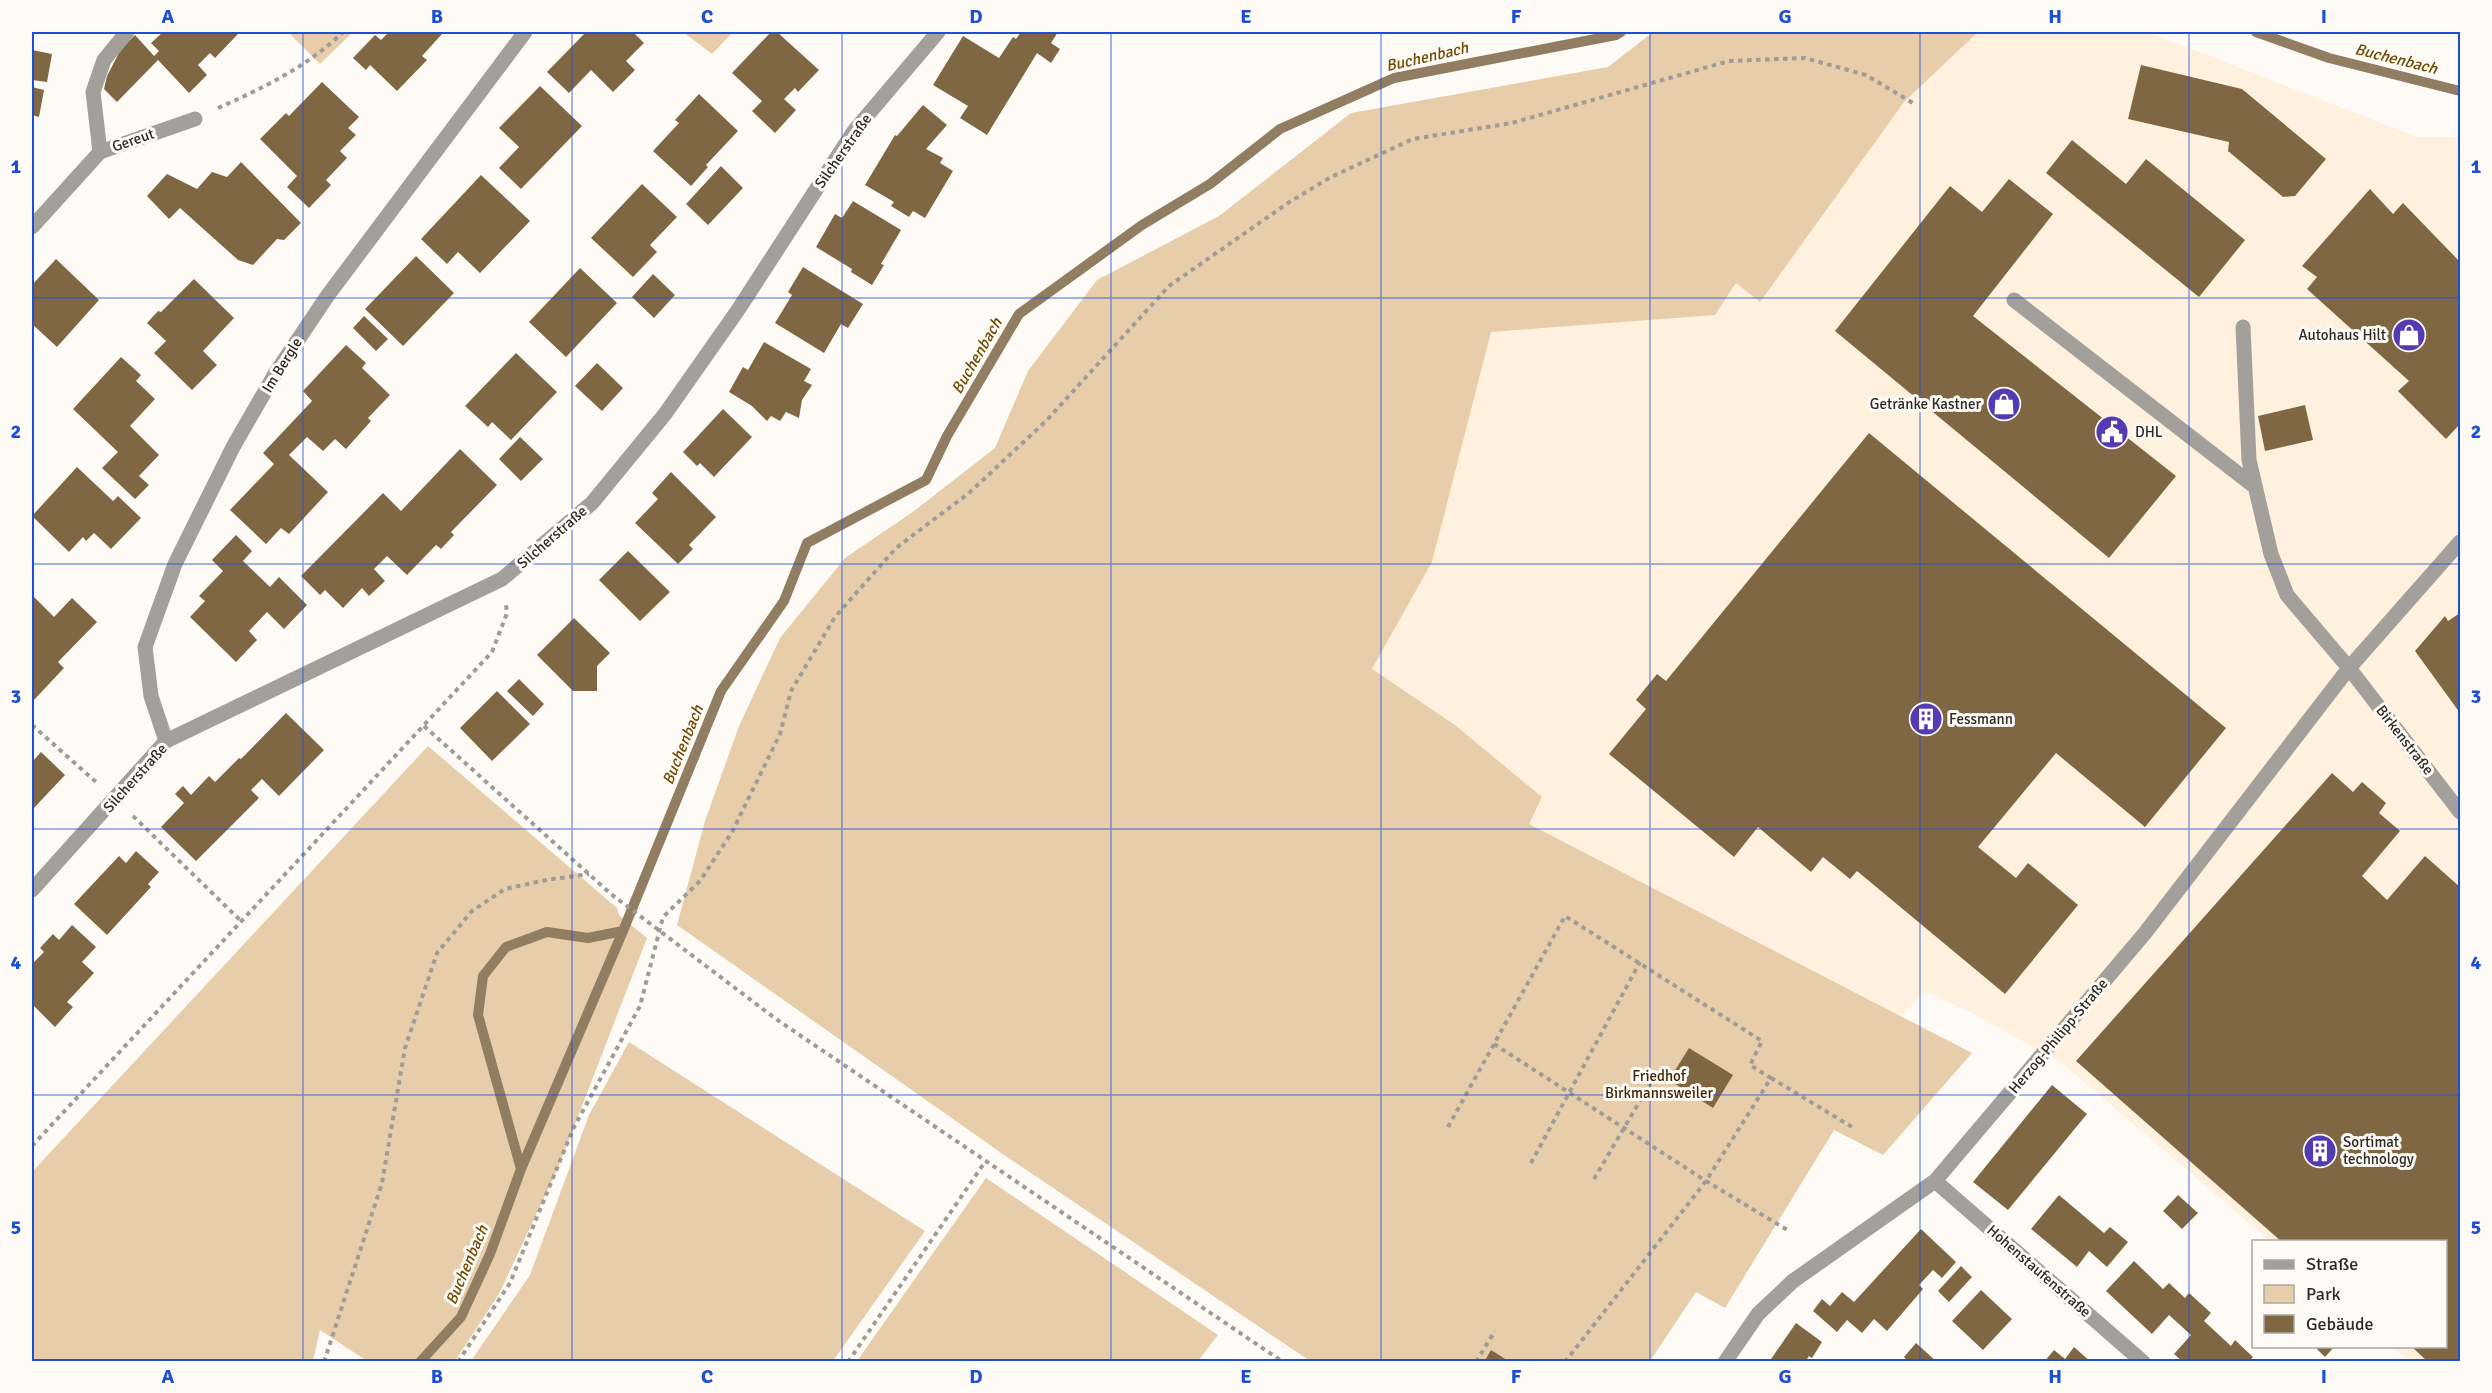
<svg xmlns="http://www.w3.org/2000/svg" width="2492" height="1393" font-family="Signika,sans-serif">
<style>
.built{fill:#fff1dd}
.green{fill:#e7cda9}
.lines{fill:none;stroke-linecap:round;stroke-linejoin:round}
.stream{stroke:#917d62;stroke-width:10}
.building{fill:#806743}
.path{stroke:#9f9c97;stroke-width:4;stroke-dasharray:4.5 4.5;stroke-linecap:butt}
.minor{stroke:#a39f9a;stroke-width:15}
.grid{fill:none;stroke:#1d4ed8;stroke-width:1.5;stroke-opacity:0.55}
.labels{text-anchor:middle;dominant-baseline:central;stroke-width:6;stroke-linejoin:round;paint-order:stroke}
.street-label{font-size:15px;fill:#2e2a26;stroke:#fefbf6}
.poi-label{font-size:15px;fill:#2e2a26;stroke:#fefbf6;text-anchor:start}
.park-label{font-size:15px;fill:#3b2807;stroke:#fefbf6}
.water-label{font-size:16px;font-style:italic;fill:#6e4a02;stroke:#fefbf6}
.neatline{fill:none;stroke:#1d4ed8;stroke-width:2}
.grid-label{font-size:20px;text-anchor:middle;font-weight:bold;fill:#1d4ed8}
</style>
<rect width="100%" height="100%" fill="#fefbf6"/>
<path class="built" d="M 1978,32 L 2148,32 L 2417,137 L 2460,137 L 2460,1361 L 2409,1361 L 2392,1347 L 2446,1346 L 2446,1242 L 2270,1241 L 2062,1063 L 1974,1014 L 1925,991 L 1901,1016 L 1528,824 L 1542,797 L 1455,725 L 1372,669 L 1432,562 L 1491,332 L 1715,315 L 1736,283 L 1904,102 Z"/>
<path class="green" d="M 288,32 L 353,32 L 320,64 Z
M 683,32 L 733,32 L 712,54 Z
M 1653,32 L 1978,32 L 1904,102 L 1760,302 L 1736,283 L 1715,315 L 1491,332 L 1432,562 L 1372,669 L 1455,725 L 1542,797 L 1529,824 L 1972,1053 L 1883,1155 L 1834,1130 L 1725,1308 L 1696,1292 L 1650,1361 L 1310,1361 L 1007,1157 L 677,925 L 705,821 L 739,726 L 780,638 L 845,558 L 914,511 L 995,448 L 1028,371 L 1097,280 L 1219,216 L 1351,113 L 1608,67 Z
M 428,746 L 617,908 L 619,915 L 647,938 L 558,1168 L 499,1294 L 455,1361 L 367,1361 L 320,1330 L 313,1361 L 32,1361 L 32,1172 Z
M 629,1042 L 925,1231 L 833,1361 L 471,1361 L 530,1275 L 589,1115 Z
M 986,1178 L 1218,1335 L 1198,1361 L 857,1361 Z"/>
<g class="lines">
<path class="stream" d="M 2256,32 L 2329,58 L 2460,91
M 521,1169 L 478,1015 L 483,976 L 506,947 L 547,932 L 588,938 L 623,931
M 420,1362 L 461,1317 L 490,1254 L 521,1169 L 623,931 L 721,691 L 784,601 L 807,543 L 926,480 L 947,436 L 1019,314 L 1142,225 L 1210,184 L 1280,129 L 1394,78 L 1616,35 L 1621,32"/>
</g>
<path class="building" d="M 163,32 L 236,32 L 238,34 L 215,58 L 210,53 L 198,65 L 207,75 L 189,93 L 158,60 L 117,102 L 104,89 L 107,76 L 121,49 L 135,35 L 154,56 L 159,51 L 151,43 Z
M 389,32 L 439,32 L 442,34 L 422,56 L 427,60 L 397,91 L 370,65 L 366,70 L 353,58 L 375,35 L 381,40 Z
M 586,32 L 633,32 L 644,43 L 626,61 L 635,70 L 613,92 L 591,70 L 569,93 L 547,72 Z
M 771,32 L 777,32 L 819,70 L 798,92 L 795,88 L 784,99 L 796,110 L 775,133 L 752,111 L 762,101 L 732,73 Z
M 1021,32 L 1058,32 L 1051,43 L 1060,49 L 1051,63 L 1037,53 L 987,135 L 960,118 L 968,106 L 933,85 L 963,36 L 999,58 L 1013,37 L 1016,39 Z
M 32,50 L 52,54 L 47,82 L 32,80 Z
M 2141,65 L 2242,89 L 2326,159 L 2295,196 L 2283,197 L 2228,151 L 2229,142 L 2128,119 Z
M 322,82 L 359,117 L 348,128 L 356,135 L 340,151 L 347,158 L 326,180 L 331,185 L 309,208 L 287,187 L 297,176 L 260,139 L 286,113 L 289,116 Z
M 540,86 L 582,126 L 521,189 L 499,168 L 519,147 L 499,128 Z
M 32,87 L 44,90 L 39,117 L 32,115 Z
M 699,94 L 738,131 L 706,165 L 708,167 L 691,186 L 653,151 L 679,123 L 675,120 Z
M 923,105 L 947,125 L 926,149 L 943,158 L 940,163 L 953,171 L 925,218 L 913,211 L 909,217 L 891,206 L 894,202 L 865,185 L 895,135 L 897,136 Z
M 2072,140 L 2126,184 L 2146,159 L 2245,240 L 2199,297 L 2046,173 Z
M 241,162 L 301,223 L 284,240 L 277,239 L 253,265 L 238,260 L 180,208 L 169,219 L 147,196 L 167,174 L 197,189 L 212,172 L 227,177 Z
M 721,166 L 743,188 L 708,225 L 686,204 Z
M 481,175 L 530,221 L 480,273 L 458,252 L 447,264 L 421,239 Z
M 2009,179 L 2053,214 L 1973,316 L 2176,476 L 2109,558 L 1835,331 L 1950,186 L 1982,212 Z
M 642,184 L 677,217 L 650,245 L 657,252 L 633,277 L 591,238 Z
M 2370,189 L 2393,214 L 2403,203 L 2460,262 L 2460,424 L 2446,439 L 2398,391 L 2409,381 L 2307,289 L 2317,277 L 2302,266 Z
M 853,201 L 901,230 L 881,264 L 884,265 L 872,285 L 851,272 L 852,269 L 816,247 L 835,214 L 842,218 Z
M 416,256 L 454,293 L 403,346 L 365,309 Z
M 56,259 L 99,300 L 57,347 L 32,324 L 32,285 Z
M 803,267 L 863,304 L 848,328 L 841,324 L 824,353 L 775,323 L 792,295 L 788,292 Z
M 580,268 L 617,303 L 566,357 L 529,322 Z
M 653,274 L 675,295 L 654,318 L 632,297 Z
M 194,279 L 234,318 L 203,351 L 217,365 L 192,390 L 154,353 L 166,341 L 147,323 L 158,311 L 161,312 Z
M 364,316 L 388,339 L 376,351 L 353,328 Z
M 764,342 L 811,369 L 804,381 L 812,385 L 802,400 L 799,418 L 786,412 L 780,421 L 771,416 L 767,421 L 752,406 L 729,392 L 743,367 L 748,370 Z
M 346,345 L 366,363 L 362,368 L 390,395 L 368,418 L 371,421 L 346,449 L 335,439 L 323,451 L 307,437 L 289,455 L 328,492 L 289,534 L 281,528 L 266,544 L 230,510 L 274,464 L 263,453 L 312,401 L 303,391 Z
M 516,353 L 557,392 L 511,440 L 492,422 L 488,427 L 465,406 Z
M 121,357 L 141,375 L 136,381 L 155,399 L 130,426 L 159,455 L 139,476 L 149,485 L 135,499 L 102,468 L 118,452 L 73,409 Z
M 597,363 L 623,388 L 602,411 L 575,386 Z
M 2305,405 L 2313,440 L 2265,451 L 2258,416 Z
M 723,409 L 752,437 L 714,477 L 700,463 L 697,466 L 683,452 Z
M 1869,433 L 2226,728 L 2145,827 L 2056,753 L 1978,847 L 2016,878 L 2028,863 L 2078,905 L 2005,994 L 1857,871 L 1850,879 L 1823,857 L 1811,872 L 1758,827 L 1734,857 L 1609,754 L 1646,709 L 1636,700 L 1657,674 L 1666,681 Z
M 520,437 L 543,459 L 521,481 L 499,459 Z
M 460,449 L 497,485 L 451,532 L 454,535 L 441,549 L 436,545 L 407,575 L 387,556 L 374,569 L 385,581 L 369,596 L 362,588 L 343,608 L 325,590 L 320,595 L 301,576 L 383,493 L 401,511 Z
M 77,467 L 113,501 L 118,496 L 141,518 L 111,549 L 94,533 L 86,541 L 83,537 L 69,552 L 32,516 Z
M 671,472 L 716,517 L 689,545 L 693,549 L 678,564 L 635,523 L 658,499 L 652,493 Z
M 236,535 L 252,551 L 243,561 L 270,587 L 279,577 L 307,605 L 284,629 L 267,612 L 249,631 L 257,640 L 236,662 L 190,617 L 205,601 L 199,596 L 223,571 L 212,560 Z
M 628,551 L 670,592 L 640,621 L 599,580 Z
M 32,595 L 54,617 L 72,598 L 97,622 L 58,662 L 64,668 L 33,701 Z
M 2460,613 L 2460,713 L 2415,651 L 2445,616 L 2448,621 Z
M 574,618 L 610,653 L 597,666 L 597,691 L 573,691 L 537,655 Z
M 519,679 L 544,704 L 533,716 L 507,691 Z
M 497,691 L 530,724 L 492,761 L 460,728 Z
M 286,713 L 324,750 L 279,796 L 262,779 L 251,790 L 259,798 L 196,861 L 161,827 L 184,803 L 175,794 L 183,786 L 191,795 L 209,776 L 215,782 L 239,758 L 241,759 Z
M 41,752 L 65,775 L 33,809 L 32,762 Z
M 2332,773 L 2353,792 L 2362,782 L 2386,803 L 2379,813 L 2400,831 L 2362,876 L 2387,900 L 2425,856 L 2460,887 L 2460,1359 L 2458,1362 L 2428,1362 L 2411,1346 L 2446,1346 L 2446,1242 L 2282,1242 L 2076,1061 Z
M 136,851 L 159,872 L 148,884 L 151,887 L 107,935 L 74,904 L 119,856 L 126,863 Z
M 72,925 L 96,947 L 82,962 L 94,973 L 67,1002 L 73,1007 L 55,1027 L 32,1004 L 32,960 L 34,962 L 44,952 L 40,948 L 53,934 L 59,940 Z
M 1689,1048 L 1733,1075 L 1713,1108 L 1669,1080 Z
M 2052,1085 L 2087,1114 L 2008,1210 L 1973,1182 Z
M 2059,1195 L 2104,1233 L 2110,1227 L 2128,1242 L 2107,1267 L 2089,1251 L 2077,1267 L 2031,1229 Z
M 2178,1195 L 2198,1213 L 2182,1229 L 2163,1211 Z
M 1921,1229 L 1956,1262 L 1942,1278 L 1933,1270 L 1919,1285 L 1923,1289 L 1887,1331 L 1874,1319 L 1862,1333 L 1847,1320 L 1837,1332 L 1813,1311 L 1822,1299 L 1830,1306 L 1842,1292 L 1854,1302 Z
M 2134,1261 L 2163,1289 L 2169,1283 L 2185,1298 L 2189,1293 L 2211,1313 L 2204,1321 L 2231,1346 L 2235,1340 L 2253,1357 L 2248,1362 L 2183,1362 L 2174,1354 L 2191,1335 L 2169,1315 L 2152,1334 L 2106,1291 Z
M 1961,1266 L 1972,1277 L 1949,1302 L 1938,1291 Z
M 1981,1290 L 2012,1319 L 1983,1350 L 1952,1321 Z
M 1796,1323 L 1822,1342 L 1812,1358 L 1809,1356 L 1805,1362 L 1769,1362 Z
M 1916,1343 L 1937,1362 L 1909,1362 L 1904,1357 Z
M 2314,1346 L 2335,1346 L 2325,1357 Z
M 2074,1347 L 2091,1362 L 2044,1362 L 2054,1350 L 2065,1359 Z
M 1491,1350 L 1510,1362 L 1484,1362 Z"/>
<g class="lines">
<path class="path" d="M 218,108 C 263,88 307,67 343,32
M 32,725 L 96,782
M 424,726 L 611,894 L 776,1019 L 1283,1362
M 133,816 L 242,922
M 1494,1044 L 1706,1181 L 1789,1231
M 1771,1078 L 1852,1127
M 1448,1127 L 1565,916 L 1762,1041 L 1750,1065 L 1771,1078 L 1706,1181 L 1565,1362
M 32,1146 L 492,652 L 507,613 L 506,605
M 1531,1163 L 1640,962
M 1594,1179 L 1657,1072
M 324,1362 L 382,1183 L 405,1048 L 437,953 L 472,911 L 505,889 L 546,880 L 589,874
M 458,1362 L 510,1283 L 573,1129 L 640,1006 L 663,917 L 700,881 L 732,832 L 780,734 L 791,691 L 835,617 L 896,548 L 969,493 L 1046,421 L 1169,286 L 1288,203 L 1331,177 L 1413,139 L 1512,123 L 1729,61 L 1805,58 L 1866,75 L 1913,103
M 848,1362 L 985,1162
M 1476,1362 L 1495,1331"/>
<path class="minor" d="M 100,152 L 93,92 L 104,60 L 127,32
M 32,227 L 100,152 L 195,119
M 2014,300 L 2254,486
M 2243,327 L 2249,460 L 2271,554 L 2287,595 L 2349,668 L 2460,812
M 166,741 L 151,696 L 145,647 L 175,564 L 233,447 L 275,374 L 328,295 L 525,32
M 32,890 L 166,741 L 502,579 L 592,503 L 665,414 L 738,310 L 854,131 L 938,32
M 1935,1181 L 2143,1362
M 1725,1362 L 1758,1314 L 1793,1281 L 1935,1181 L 2145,933 L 2349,668 L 2460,542"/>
</g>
<path class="grid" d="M 303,32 L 303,1362M 572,32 L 572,1362M 842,32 L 842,1362M 1111,32 L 1111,1362M 1381,32 L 1381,1362M 1650,32 L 1650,1362M 1920,32 L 1920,1362M 2189,32 L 2189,1362M 32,298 L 2460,298M 32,564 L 2460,564M 32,829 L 2460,829M 32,1095 L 2460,1095"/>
<defs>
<symbol id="shop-disc" viewBox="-11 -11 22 22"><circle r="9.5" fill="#543bb3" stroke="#fefbf6"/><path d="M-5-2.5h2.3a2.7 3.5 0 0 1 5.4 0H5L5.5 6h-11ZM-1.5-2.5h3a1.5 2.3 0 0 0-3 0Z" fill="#fff"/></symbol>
<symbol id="civic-disc" viewBox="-11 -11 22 22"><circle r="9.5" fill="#543bb3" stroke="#fefbf6"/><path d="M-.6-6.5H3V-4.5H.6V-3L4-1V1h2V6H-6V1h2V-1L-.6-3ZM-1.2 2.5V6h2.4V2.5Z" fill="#fff"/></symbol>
<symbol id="building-disc" viewBox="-11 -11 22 22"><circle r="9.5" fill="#543bb3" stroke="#fefbf6"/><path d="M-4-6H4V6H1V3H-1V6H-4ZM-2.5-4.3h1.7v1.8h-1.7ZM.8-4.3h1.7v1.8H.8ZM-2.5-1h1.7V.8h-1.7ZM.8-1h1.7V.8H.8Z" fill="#fff"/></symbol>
</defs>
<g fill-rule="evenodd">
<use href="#shop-disc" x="2390" y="316" width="38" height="38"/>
<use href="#shop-disc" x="1985" y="385" width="38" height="38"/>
<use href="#civic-disc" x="2093" y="413" width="38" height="38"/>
<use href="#building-disc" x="1907" y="700" width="38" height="38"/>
<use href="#building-disc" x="2301" y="1132" width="38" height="38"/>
</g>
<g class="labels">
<g class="street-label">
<text transform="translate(133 140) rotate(-19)">Gereut</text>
<text transform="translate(843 151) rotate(-55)">Silcherstraße</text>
<text transform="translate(282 365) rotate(-58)">Im Bergle</text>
<text transform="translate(552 537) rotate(-41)">Silcherstraße</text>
<text transform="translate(2405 740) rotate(52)">Birkenstraße</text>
<text transform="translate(135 778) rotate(-48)">Silcherstraße</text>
<text transform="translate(2058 1036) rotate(-50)">Herzog-Philipp-Straße</text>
<text transform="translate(2039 1271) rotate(41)">Hohenstaufenstraße</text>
</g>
<g class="poi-label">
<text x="2386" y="335" text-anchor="end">Autohaus Hilt</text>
<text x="1981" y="404" text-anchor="end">Getränke Kastner</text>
<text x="2135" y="432">DHL</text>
<text x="1949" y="719">Fessmann</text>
<text x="2343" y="1142">Sortimat<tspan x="2343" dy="17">technology</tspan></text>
</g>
<g class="park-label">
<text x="1659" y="1076">Friedhof<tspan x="1659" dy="17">Birkmannsweiler</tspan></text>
</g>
<g class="water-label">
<text transform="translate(1427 57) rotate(-13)">Buchenbach</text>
<text transform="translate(2396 59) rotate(14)">Buchenbach</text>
<text transform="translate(977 356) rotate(-60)">Buchenbach</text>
<text transform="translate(683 745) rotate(-68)">Buchenbach</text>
<text transform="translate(467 1265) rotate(-67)">Buchenbach</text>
</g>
</g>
<rect width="2492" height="1393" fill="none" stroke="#fefbf6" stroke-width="66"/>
<rect x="2252" y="1240" width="195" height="108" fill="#fefbf6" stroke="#aba7a3" stroke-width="1.5"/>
<rect x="2264" y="1260" width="30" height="9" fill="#a39f9a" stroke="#aba7a3" stroke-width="1.5"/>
<text x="2306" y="1270" font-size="18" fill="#2e2a26">Straße</text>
<rect x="2264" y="1285" width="30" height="18" fill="#e7cda9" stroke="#aba7a3" stroke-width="1.5"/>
<text x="2306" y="1300" font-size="18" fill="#2e2a26">Park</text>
<rect x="2264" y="1315" width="30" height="18" fill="#806743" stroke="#aba7a3" stroke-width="1.5"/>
<text x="2306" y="1330" font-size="18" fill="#2e2a26">Gebäude</text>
<rect x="33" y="33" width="2426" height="1327" class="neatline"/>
<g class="grid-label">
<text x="168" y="23">A</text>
<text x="437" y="23">B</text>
<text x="707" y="23">C</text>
<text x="976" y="23">D</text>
<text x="1246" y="23">E</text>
<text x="1516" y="23">F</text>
<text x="1785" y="23">G</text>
<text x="2055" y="23">H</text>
<text x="2324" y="23">I</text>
<text x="16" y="173">1</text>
<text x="2476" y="173">1</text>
<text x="16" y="438">2</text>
<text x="2476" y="438">2</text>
<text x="16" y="703">3</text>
<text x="2476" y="703">3</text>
<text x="16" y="969">4</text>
<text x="2476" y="969">4</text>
<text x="16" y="1234">5</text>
<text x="2476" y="1234">5</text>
<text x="168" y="1383">A</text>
<text x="437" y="1383">B</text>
<text x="707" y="1383">C</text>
<text x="976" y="1383">D</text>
<text x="1246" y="1383">E</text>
<text x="1516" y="1383">F</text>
<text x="1785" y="1383">G</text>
<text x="2055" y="1383">H</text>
<text x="2324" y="1383">I</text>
</g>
</svg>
